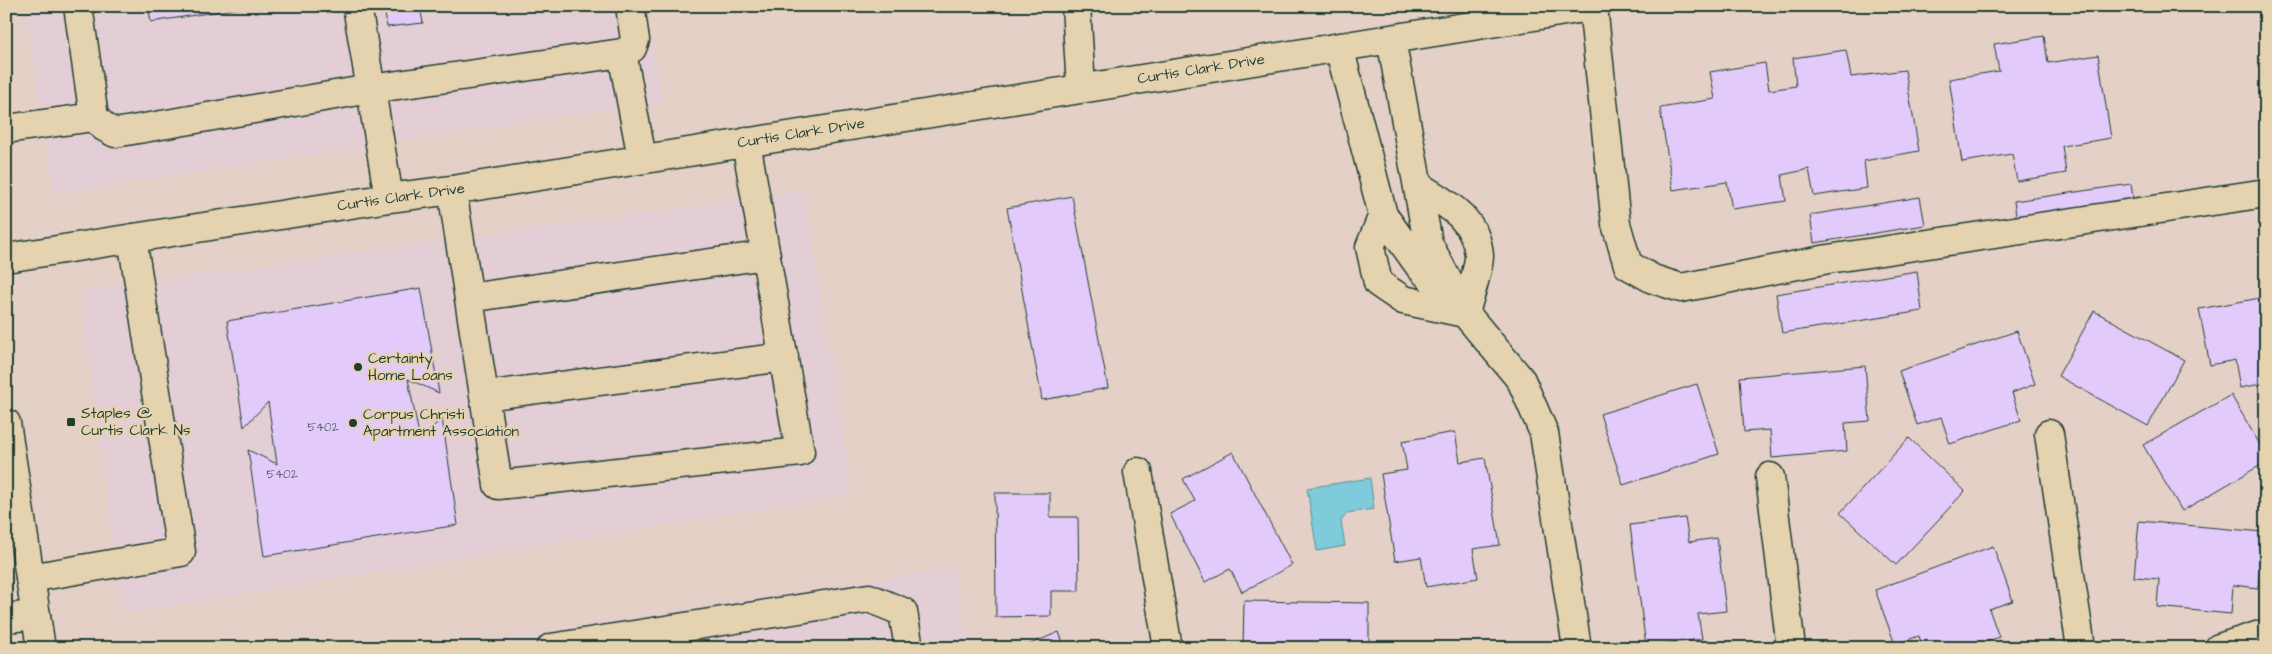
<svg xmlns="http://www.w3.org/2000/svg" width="2272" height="654" font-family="'Architects Daughter',sans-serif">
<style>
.built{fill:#e3ced6}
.water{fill:#7dcbdb;stroke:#579298}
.building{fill:#e2cafa;stroke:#1f3d34}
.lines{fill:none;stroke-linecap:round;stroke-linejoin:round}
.minor-casing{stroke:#1f3d34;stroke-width:31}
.major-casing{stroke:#1f3d34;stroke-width:31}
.minor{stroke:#e5d3b0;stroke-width:28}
.major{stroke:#e5d3b0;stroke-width:28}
.poi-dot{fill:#1f3d34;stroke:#e5d3b0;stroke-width:2}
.labels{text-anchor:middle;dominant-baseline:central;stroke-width:4.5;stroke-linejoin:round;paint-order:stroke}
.number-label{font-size:12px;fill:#506066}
.street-label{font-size:15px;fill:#1f3d34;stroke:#e5d3b0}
.poi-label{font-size:15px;fill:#1f3d34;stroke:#e5d3b0;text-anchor:start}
</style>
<rect width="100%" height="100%" fill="#e4d0c6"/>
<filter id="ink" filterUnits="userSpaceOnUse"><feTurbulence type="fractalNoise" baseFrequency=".02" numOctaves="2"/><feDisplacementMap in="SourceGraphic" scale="10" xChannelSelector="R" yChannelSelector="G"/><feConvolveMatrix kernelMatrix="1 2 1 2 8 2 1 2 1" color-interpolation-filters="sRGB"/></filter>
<g filter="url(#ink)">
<path class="built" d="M 24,6 L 645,6 L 662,101 L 55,194 Z
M 804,191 L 852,494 L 123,614 L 79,291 Z
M 954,567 L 968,648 L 438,648 Z"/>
<path class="water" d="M 1370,478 L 1374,509 L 1347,513 L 1341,521 L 1345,546 L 1317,551 L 1307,488 Z"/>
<path class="building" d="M 148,6 L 253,6 L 151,22 Z
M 384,6 L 420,6 L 423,23 L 387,27 Z
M 2044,36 L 2048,63 L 2098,55 L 2111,138 L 2062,146 L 2066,173 L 2017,181 L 2012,154 L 1962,162 L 1949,79 L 1999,71 L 1994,44 Z
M 1846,50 L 1851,77 L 1905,70 L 1919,151 L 1864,161 L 1867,188 L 1814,196 L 1809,169 L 1782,175 L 1786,201 L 1732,209 L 1727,182 L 1673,190 L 1660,108 L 1715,99 L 1710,72 L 1765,63 L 1769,90 L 1796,86 L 1793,58 Z
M 2131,184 L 2135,212 L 2018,228 L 2014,201 Z
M 1072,196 L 1108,388 L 1042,400 L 1007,208 Z
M 1920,197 L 1925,225 L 1814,243 L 1810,215 Z
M 1917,271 L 1922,311 L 1782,333 L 1776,294 Z
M 421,288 L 439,393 L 408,379 L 420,440 L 442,418 L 458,525 L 264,556 L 248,450 L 277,464 L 268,402 L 244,427 L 227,321 Z
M 2266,297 L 2266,383 L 2240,388 L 2235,360 L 2210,365 L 2199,309 Z
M 2094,311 L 2184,360 L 2148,426 L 2058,376 Z
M 2017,331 L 2035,384 L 2012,393 L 2021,420 L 1950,444 L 1941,417 L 1917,425 L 1899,371 Z
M 1865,366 L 1870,421 L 1845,423 L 1847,451 L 1772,458 L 1770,430 L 1744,432 L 1740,377 Z
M 1697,384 L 1719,454 L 1623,485 L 1600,414 Z
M 2231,395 L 2266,455 L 2266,462 L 2182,511 L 2143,445 Z
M 1455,432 L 1460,462 L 1485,458 L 1500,545 L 1473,549 L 1478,578 L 1426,587 L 1421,557 L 1395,561 L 1381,474 L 1407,470 L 1402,441 Z
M 1909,438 L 1965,491 L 1896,565 L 1840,513 Z
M 1233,452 L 1292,565 L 1242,592 L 1230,569 L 1205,582 L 1170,514 L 1195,501 L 1183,479 Z
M 995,493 L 1050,493 L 1050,517 L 1078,517 L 1079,591 L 1051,591 L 1051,616 L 996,617 Z
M 1685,518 L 1689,542 L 1717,538 L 1726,611 L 1698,614 L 1702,639 L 1646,646 L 1630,525 Z
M 2139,521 L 2263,532 L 2258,588 L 2233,585 L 2231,614 L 2157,607 L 2159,579 L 2134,577 Z
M 1993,546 L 2013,601 L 1989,609 L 1999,637 L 1969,648 L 1923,648 L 1919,636 L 1895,644 L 1875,590 Z
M 1244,601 L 1369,603 L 1369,648 L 1243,648 Z
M 1059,632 L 1065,648 L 1021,648 Z"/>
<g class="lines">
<defs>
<path id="minor" d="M 78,6 L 94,117
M 357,6 L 389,198
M 1076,6 L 1081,88
M 1593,6 L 1616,224 L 1628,265 L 1653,279 L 1681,288 L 1828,259 L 2266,193
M 1391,39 L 1428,243 L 1450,285
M 1339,47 L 1383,215 L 1420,267 L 1465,313 L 1521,380 L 1544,433 L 1577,648
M 622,53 L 642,158
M 6,129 L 94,117 L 104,127 L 115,133 L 370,89 L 622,53 L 632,48 L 635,40 L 630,6
M 1418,186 C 1446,203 1477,219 1479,256 C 1479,269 1469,298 1465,313
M 452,190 L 498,485 L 800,452 L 746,142
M 1383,215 L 1370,247 L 1378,283 L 1403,300 L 1465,313
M 6,258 L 389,198 L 452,190 L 1596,6
M 469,298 L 766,255
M 484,396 L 784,357
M 2049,434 L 2081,648
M 1138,472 L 1168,648
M 1770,477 L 1791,648
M 30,578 L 181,552 L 132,238
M 6,618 L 36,615
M 551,648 L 869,598 L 903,612 L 909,648
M 2219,648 L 2266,633"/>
<path id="major" d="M 6,423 L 41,648"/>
</defs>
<use href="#minor" class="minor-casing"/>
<use href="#major" class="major-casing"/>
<use href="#minor" class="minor"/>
<use href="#major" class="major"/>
</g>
</g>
<g class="poi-dot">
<circle cx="358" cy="367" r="5"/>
<rect x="66" y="417" width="10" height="10" rx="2.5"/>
<circle cx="353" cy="423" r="5"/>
</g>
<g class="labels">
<g class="number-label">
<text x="323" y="427">5402</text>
<text x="282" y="474">5402</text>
</g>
<g class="street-label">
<text transform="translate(1201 69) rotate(-9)">Curtis Clark Drive</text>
<text transform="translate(801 133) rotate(-9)">Curtis Clark Drive</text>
<text transform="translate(401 197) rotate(-8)">Curtis Clark Drive</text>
</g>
<g class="poi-label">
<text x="368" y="358">Certainty<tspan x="368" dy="17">Home Loans</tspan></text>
<text x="81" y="413">Staples @<tspan x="81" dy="17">Curtis Clark Ns</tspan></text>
<text x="363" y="414">Corpus Christi<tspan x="363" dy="17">Apartment Association</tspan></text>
</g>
</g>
<rect width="2272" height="654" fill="none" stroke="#e5d3b0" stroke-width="25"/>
<rect x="12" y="12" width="2247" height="629" fill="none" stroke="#1f3d34" stroke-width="2" filter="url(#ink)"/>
</svg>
